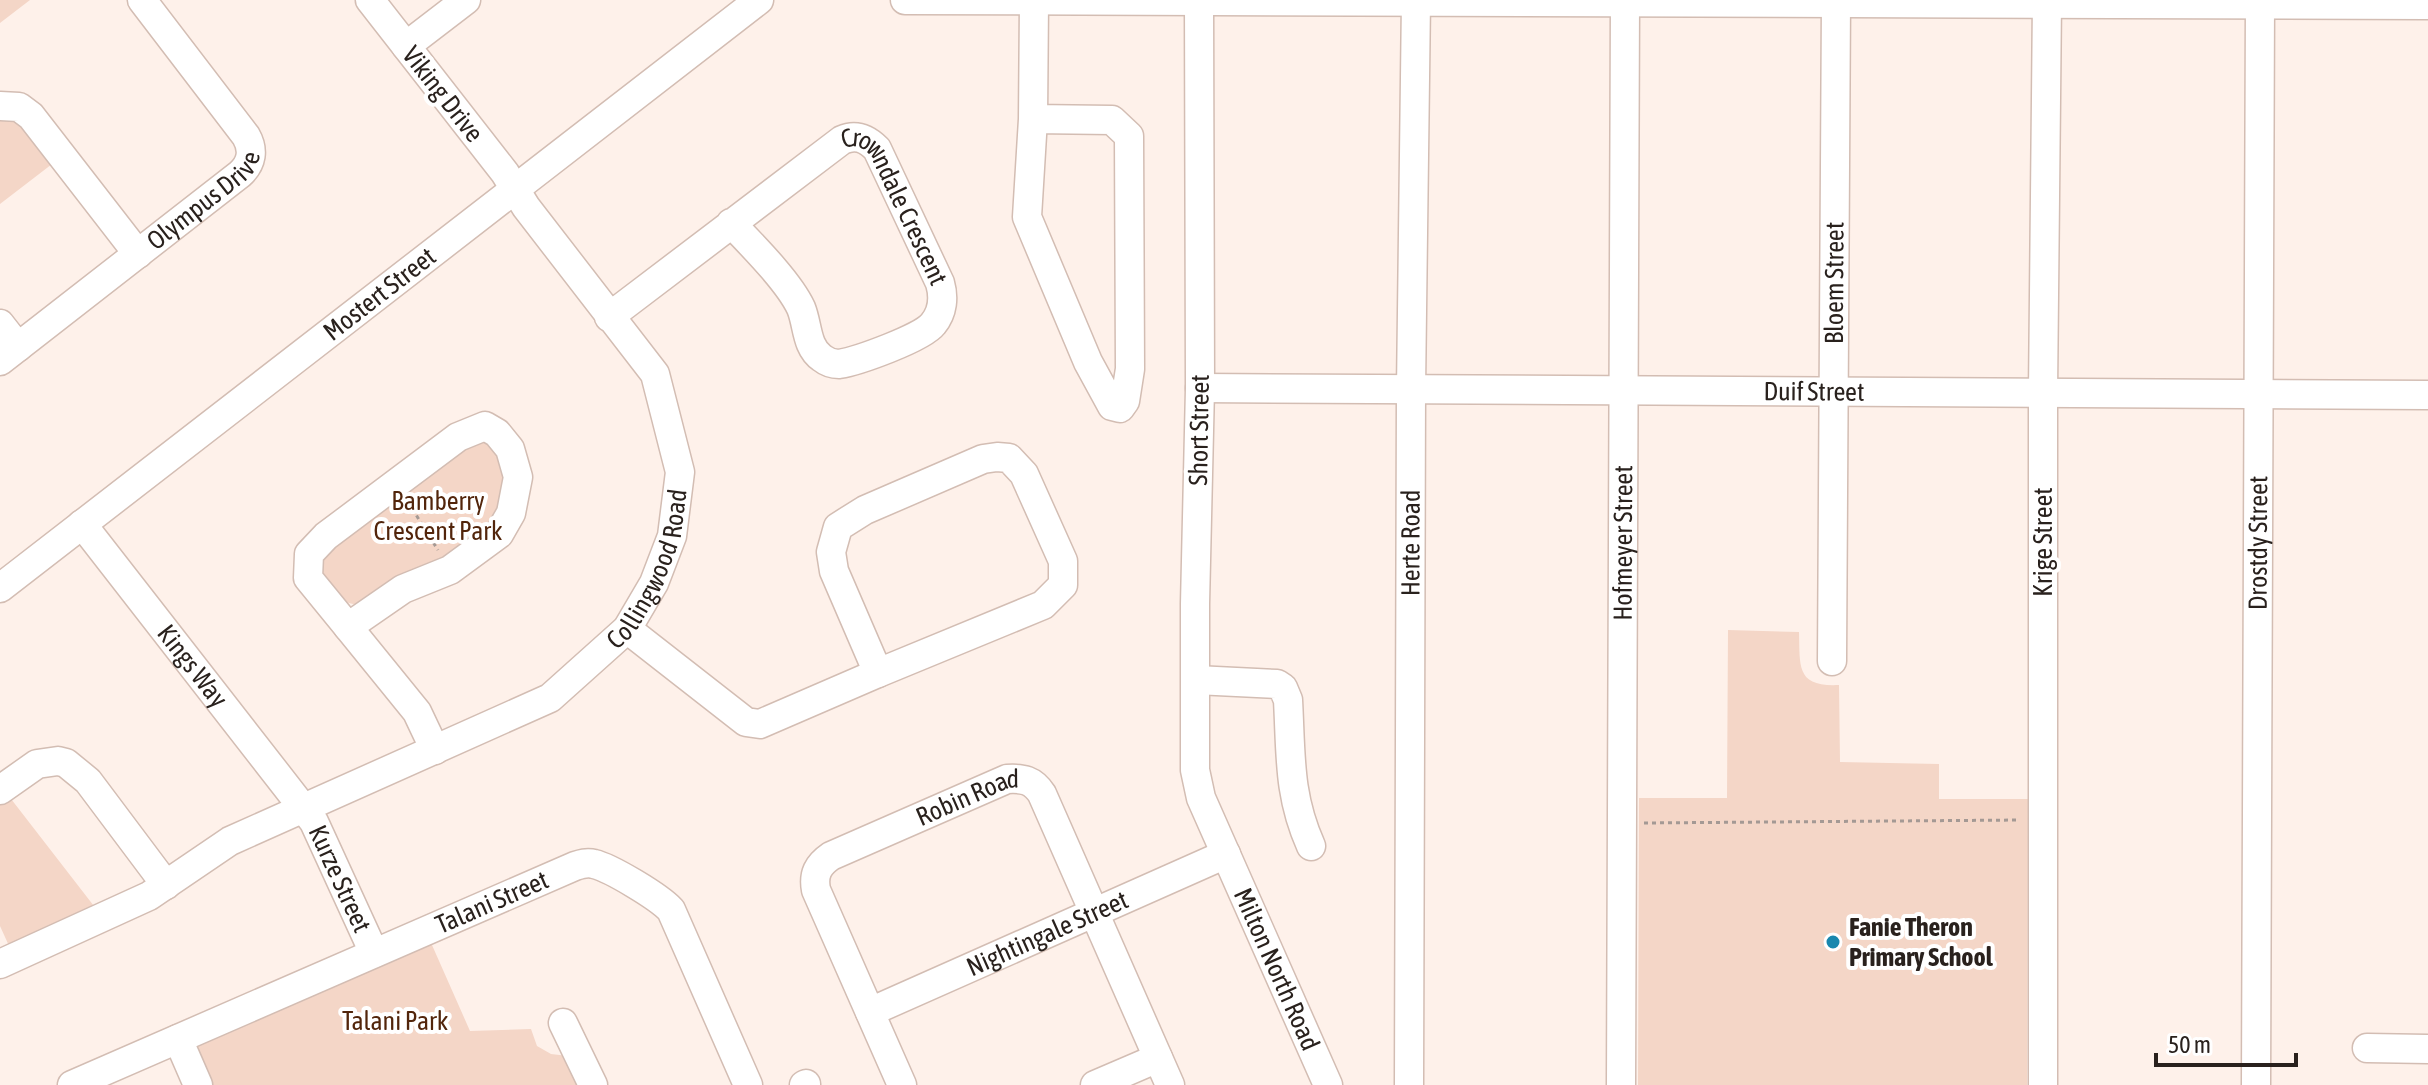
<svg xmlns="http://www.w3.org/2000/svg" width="2428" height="1085" font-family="'Asap Condensed',sans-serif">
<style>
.green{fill:#f4d6c7}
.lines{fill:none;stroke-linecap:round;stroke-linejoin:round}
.minor-casing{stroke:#d3bdb3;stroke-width:31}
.path{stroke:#a49994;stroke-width:3;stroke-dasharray:4 4;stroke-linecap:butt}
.minor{stroke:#fff;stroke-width:28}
.poi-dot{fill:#1987ae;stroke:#fff;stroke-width:3}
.labels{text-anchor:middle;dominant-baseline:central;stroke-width:8;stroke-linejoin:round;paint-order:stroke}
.street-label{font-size:26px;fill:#29211d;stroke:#fff}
.park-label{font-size:26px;fill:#52250b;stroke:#fff}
.poi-label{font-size:26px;font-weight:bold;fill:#29211d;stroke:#fff;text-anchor:start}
</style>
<rect width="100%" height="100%" fill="#fef1ea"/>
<path class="green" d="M 0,0 L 30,0 L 0,23 Z
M 8,113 L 56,161 L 0,204 L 0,115 Z
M 477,433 L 509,465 L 496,523 L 455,558 L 359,604 C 339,606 330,585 319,571 L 321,554 Z
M 1728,630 L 1799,632 C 1800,667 1796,687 1839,685 L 1840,762 L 1939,764 L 1939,799 L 2028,799 L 2027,1085 L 1638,1085 L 1639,798 L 1727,798 Z
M 8,795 L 97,910 L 10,948 L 0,926 L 0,801 Z
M 428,936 L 470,1031 L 531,1029 L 537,1046 L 551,1054 L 568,1056 L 586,1085 L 208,1085 L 195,1044 Z"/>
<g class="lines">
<defs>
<g id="minor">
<path d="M 905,0 L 2428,5"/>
<path id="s1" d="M 1199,0 L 1200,388 L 1195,604 L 1195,770 L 1201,798 L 1328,1085"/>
<path d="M 406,46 L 466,0"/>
<path d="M 0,106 L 19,107 L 31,116 L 138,254"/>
<path d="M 1033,119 L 1027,217 L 1088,362 L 1112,406 L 1120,408 L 1125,401 L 1130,369 L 1129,136 L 1112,120 L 1033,119 L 1034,1"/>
<path id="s2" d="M 609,317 L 842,140 C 856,134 866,138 877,149 L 940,283 C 944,297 943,312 933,324 C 922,338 858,361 839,364 C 832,364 827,362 822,358 C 806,347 808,325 801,308 C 789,282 752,245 731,223"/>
<path d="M 0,324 L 18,347"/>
<path id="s3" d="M 0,361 L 240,174 C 252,163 254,150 246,136 L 142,0"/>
<path id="s4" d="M 1200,388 L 2428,395"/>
<path d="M 485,426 L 497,433 L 510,449 L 518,477 L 511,513 L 499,534 L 450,570 L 403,589 L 348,627 L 308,578 L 309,554 L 326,536 L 458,437 Z"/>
<path d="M 997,457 L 1009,458 L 1024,474 L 1063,561 L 1063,585 L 1043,605 L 878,673 L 834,571 L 831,552 L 838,527 L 865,510 L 983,459 Z"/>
<path id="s5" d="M 82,524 L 314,822 L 374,953"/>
<path id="s6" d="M 0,588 L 759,0"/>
<path d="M 348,627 L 417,712 L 435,750"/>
<path d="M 627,629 L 746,722 L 760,724 L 878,673"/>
<path id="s7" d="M 1832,661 L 1836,0"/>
<path d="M 1196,680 L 1277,684 L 1283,688 L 1288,700 C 1291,754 1288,795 1311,846"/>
<path d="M 0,790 L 37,764 L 58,761 L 66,763 L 88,781 L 166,885"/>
<path id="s8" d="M 0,964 L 149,896 L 230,841 L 550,698 L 627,629 L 654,583 L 672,536 L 680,472 L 655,374 L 526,207 L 505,173 L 370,0"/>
<path id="s9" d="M 870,1012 L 1226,854"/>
<path d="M 563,1023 L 593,1085"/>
<path d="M 178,1039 L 198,1085"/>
<path d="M 2367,1048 L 2428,1049"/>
<path id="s10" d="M 72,1085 L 575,866 C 581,864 587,862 594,864 C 611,868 659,897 671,910 L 748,1085"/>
<path d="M 804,1085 L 806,1084"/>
<path id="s11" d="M 902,1085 L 816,890 C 813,874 818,865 831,856 L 1007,779 C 1023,778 1033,780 1042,794 L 1170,1085"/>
<path d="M 1095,1085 L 1158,1058"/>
<path id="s12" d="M 1409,1085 L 1411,389 L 1416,0"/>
<path id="s13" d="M 1621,1085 L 1625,0"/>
<path d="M 2043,1085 L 2043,393 L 2047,0"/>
<path id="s14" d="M 2256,1085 L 2260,0"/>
</g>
</defs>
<use href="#minor" class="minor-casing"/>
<path class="path" d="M 408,502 L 438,550
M 1644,823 L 2020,820"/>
<use href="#minor" class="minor"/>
</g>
<circle class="poi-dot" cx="1833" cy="942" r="8"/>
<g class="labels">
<g class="street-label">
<text transform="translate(443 94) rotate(52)">Viking Drive</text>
<text stroke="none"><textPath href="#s3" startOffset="260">Olympus Drive</textPath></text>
<text stroke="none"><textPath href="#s2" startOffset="386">Crowndale Crescent</textPath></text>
<text stroke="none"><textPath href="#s7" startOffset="378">Bloem Street</textPath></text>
<text stroke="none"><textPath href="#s6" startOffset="480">Mostert Street</textPath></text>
<text stroke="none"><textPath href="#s4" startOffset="614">Duif Street</textPath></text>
<text transform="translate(1199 430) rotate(-89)">Short Street</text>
<text stroke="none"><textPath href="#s12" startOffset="542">Herte Road</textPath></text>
<text stroke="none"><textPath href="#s13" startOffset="542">Hofmeyer Street</textPath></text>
<text transform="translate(2043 542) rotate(-90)">Krige Street</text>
<text stroke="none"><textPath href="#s14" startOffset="542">Drostdy Street</textPath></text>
<text stroke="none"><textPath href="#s8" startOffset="780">Collingwood Road</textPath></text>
<text stroke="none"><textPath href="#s5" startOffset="180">Kings Way</textPath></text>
<text stroke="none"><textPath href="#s11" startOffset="402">Robin Road</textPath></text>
<text stroke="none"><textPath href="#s5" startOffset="440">Kurze Street</textPath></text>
<text stroke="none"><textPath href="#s10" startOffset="458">Talani Street</textPath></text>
<text stroke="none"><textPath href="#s9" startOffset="194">Nightingale Street</textPath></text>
<text stroke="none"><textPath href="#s1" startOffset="986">Milton North Road</textPath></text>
</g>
<g class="park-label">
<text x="438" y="501">Bamberry<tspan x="438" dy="30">Crescent Park</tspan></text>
<text x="395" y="1021">Talani Park</text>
</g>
<g class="poi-label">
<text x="1849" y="927">Fanie Theron<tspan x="1849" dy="30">Primary School</tspan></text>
</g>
</g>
<path d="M2156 1053v12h140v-12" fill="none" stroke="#29211d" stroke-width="4"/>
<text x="2168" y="1053" font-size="24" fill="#29211d" stroke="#ffffff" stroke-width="6" paint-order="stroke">50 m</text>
</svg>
